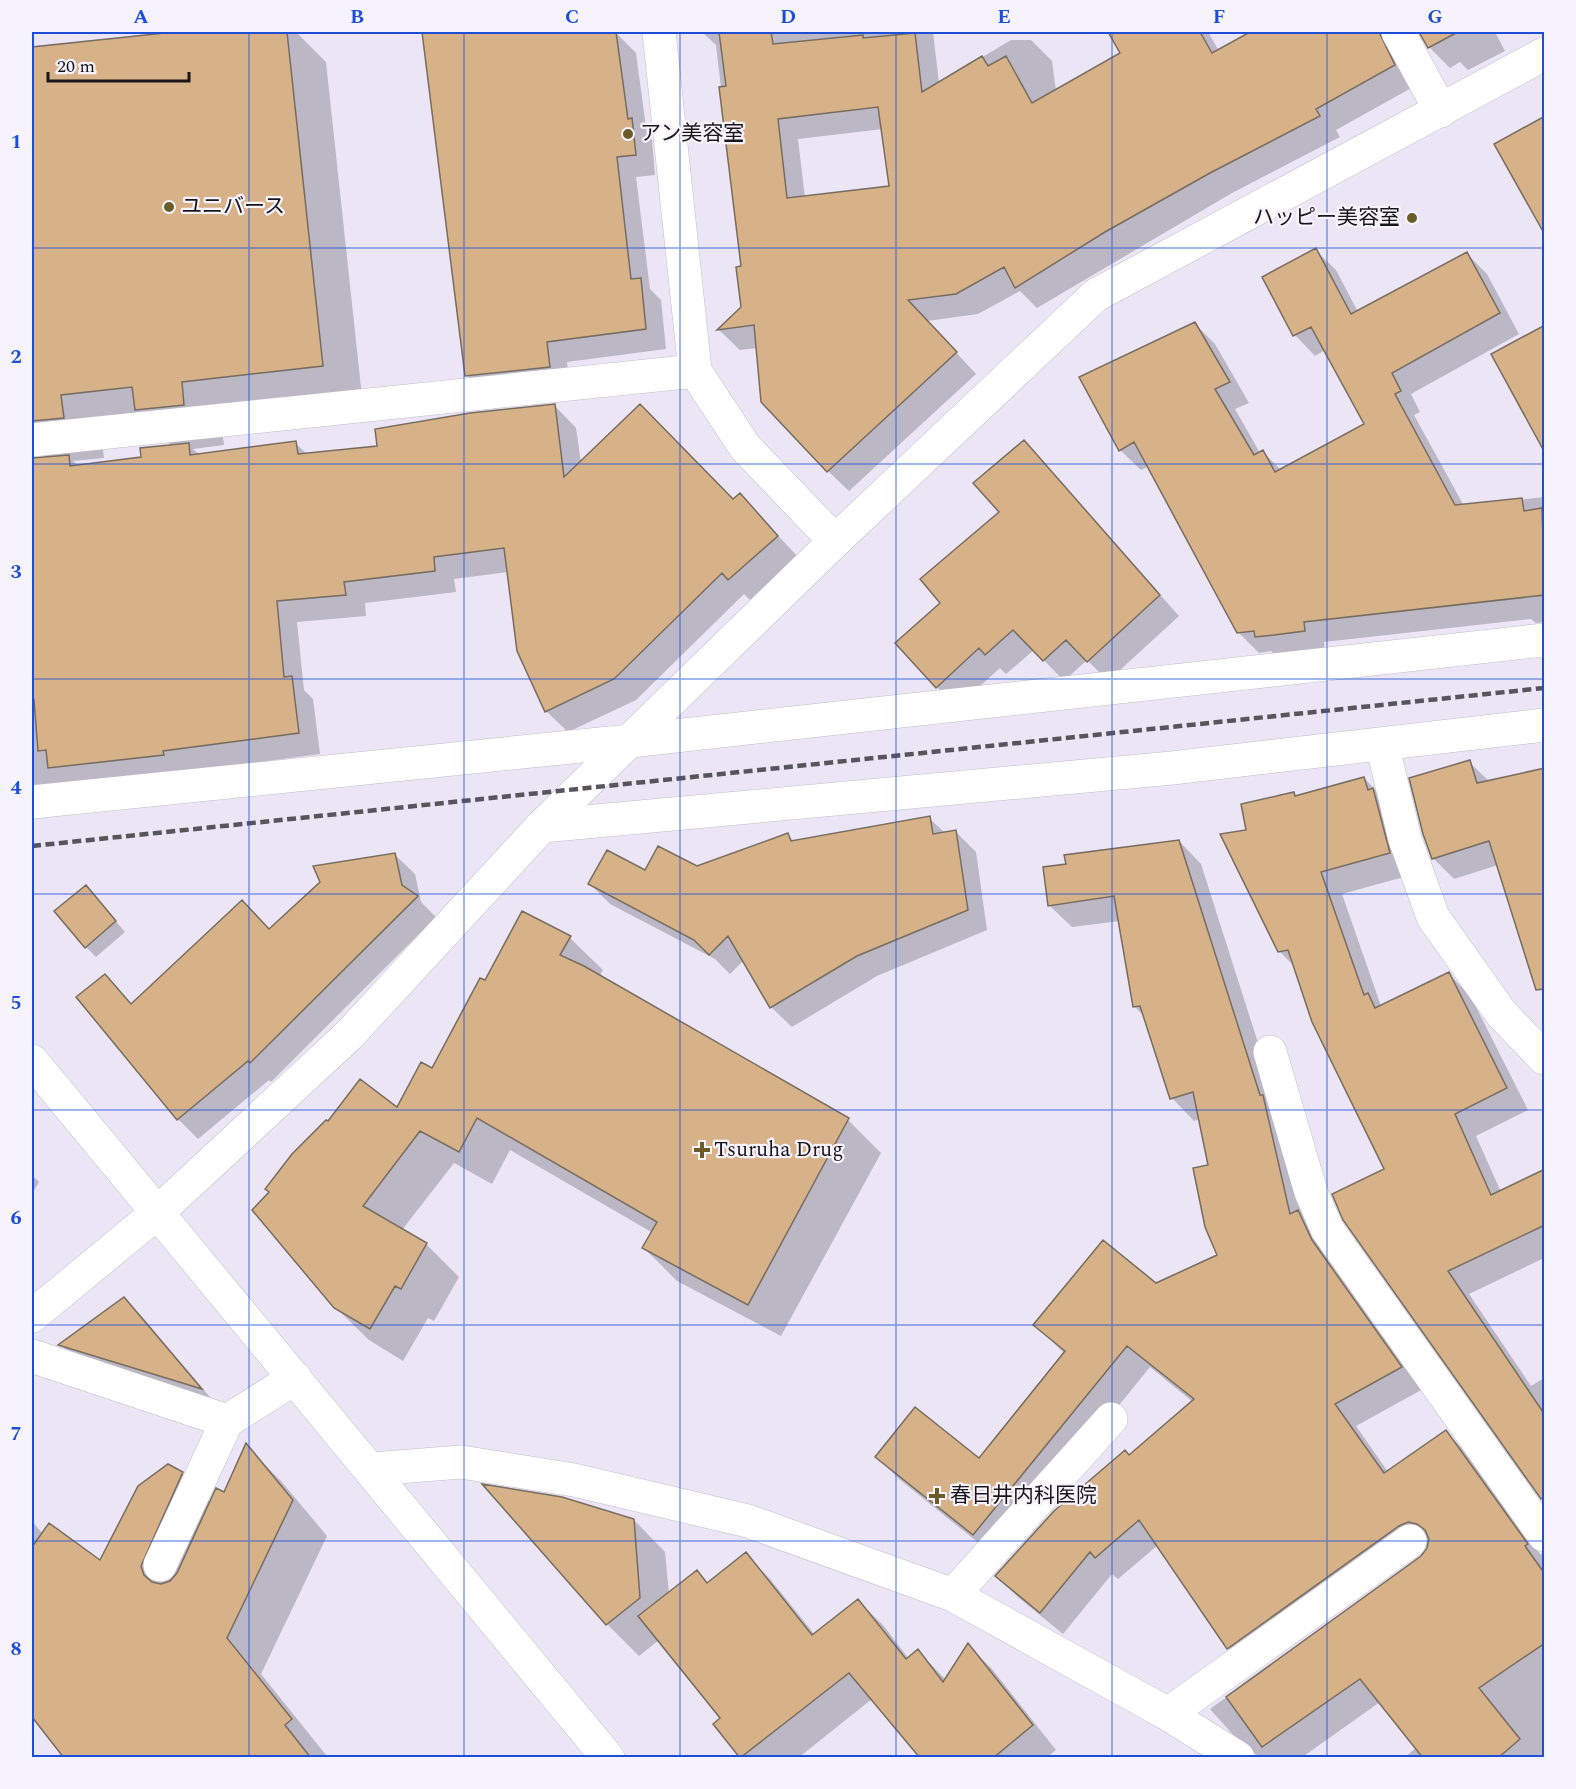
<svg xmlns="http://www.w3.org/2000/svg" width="1576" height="1789" font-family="Spectral,'Noto Sans JP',serif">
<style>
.shadow{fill:#0003;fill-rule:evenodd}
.building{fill:#d7b187;stroke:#766c60;stroke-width:1.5;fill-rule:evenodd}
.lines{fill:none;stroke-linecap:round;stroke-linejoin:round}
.minor-casing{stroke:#c2bccb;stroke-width:34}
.tertiary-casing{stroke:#c2bccb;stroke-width:34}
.minor{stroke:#fff;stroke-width:33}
.tertiary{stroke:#fff;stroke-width:33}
.rail{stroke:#57545d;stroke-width:4.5;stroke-dasharray:9 4.5;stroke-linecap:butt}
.grid{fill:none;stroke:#1d4ed8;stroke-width:1.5;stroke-opacity:0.55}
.poi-dot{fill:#695c29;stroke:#f7f3fd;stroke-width:2}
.labels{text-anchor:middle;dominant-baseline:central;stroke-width:4.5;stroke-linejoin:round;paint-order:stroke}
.poi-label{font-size:21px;fill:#18161b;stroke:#f7f3fd;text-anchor:start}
.neatline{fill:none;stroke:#1d4ed8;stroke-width:2}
.grid-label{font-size:20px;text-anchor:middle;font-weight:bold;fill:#1d4ed8}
</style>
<rect width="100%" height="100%" fill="#ebe5f5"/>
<path class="shadow" d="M 188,32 L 296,32 L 326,62 L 363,406 L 221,422 L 224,445 L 193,449 L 200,455 L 295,443 L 308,455 L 379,447 L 555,406 L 576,428 L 581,463 L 733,500 L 740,495 L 799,558 L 750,600 L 744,594 L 636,700 L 568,732 L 546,711 L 508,572 L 454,579 L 456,592 L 365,603 L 366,616 L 297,622 L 304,690 L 313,699 L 320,754 L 32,792 L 32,459 L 49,459 L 32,442 L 32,48 ZM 155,429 L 172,446 L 142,458 L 78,466 L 73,461 L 104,458 L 101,435 Z
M 424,32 L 596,32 L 596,35 L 616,33 L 636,53 L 647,135 L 652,140 L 655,175 L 636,177 L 650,289 L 661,300 L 666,349 L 567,362 L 570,387 L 487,396 L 467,375 Z
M 702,32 L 933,32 L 939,83 L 1011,40 L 1031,40 L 1052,61 L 1056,91 L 1122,54 L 1110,32 L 1208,32 L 1219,51 L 1253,32 L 1495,32 L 1505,51 L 1468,70 L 1460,62 L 1450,68 L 1429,47 L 1421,34 L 1411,36 L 1415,86 L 1336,130 L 1340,137 L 1232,193 L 1037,308 L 1020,291 L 978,314 L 927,321 L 976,374 L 849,491 L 828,471 L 757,348 L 740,350 L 719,330 L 742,308 L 742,268 L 716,45 ZM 883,129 L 890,188 L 805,198 L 798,139 Z
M 1315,250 L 1336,270 L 1358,312 L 1467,254 L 1487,274 L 1519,334 L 1411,394 L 1420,412 L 1414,415 L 1464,506 L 1544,497 L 1544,622 L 1536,623 L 1531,619 L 1324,642 L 1325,651 L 1277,657 L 1271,651 L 1259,653 L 1238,632 L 1149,466 L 1141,470 L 1120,450 L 1194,323 L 1215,344 L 1249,403 L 1235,409 L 1260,453 L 1263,452 L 1282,471 L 1366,425 L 1325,350 L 1315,356 L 1295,335 L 1264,278 Z
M 1024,442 L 1179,616 L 1108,681 L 1087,660 L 1064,681 L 1034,650 L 1006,674 L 1000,668 L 957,707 L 937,687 L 942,603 L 1001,512 Z
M 1469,762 L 1490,782 L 1498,865 L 1454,879 L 1433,858 Z
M 1364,778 L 1386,801 L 1411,875 L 1342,894 L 1381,1006 L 1449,974 L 1471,997 L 1528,1110 L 1476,1136 L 1501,1192 L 1544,1171 L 1544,1258 L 1469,1294 L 1531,1386 L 1544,1378 L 1544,1501 L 1345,1219 L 1386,1169 L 1295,967 L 1279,951 L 1248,831 L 1293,794 L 1296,797 Z
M 929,818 L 945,833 L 956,832 L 976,852 L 987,930 L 877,976 L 792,1027 L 771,1007 L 744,960 L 730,974 L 715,959 L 610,904 L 590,884 L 646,872 L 697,868 L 787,835 L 795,842 Z
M 1179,841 L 1201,864 L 1281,1115 L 1423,1389 L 1356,1426 L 1388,1472 L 1446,1432 L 1468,1454 L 1540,1554 L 1544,1555 L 1544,1758 L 1404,1758 L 1417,1747 L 1380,1702 L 1301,1758 L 1262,1758 L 1244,1747 L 1210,1709 L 1422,1557 L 1429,1545 L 1250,1670 L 1228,1648 L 1158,1545 L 1118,1579 L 1112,1574 L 1063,1634 L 1019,1598 L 997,1576 L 1193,1402 L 1150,1367 L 996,1557 L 899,1479 L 877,1457 L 979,1460 L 1065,1354 L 1035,1325 L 1156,1284 L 1219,1255 L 1210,1167 L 1200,1119 L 1194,1121 L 1172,1098 L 1145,1017 L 1134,1006 L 1120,921 L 1072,927 L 1049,905 L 1067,865 Z
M 394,854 L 415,874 L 421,902 L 436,917 L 271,1082 L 269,1080 L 198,1139 L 178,1119 L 105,976 L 132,1005 L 269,930 Z
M 86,887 L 125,932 L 96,957 L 86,947 Z
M 570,938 L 603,970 L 599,977 L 848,1120 L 881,1153 L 781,1336 L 677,1281 L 644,1248 L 653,1233 L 510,1150 L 492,1184 L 454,1163 L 402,1230 L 426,1244 L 459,1277 L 434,1321 L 428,1318 L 403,1361 L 369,1340 L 335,1307 L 254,1210 L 398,1109 L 433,1070 L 486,982 Z
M 32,1175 L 39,1182 L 32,1194 Z
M 124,1298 L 145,1320 L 220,1409 L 81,1366 L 61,1345 Z
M 246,1446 L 281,1481 L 327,1536 L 261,1674 L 326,1755 L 323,1758 L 66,1758 L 32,1714 L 32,1521 L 43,1534 L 100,1562 L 182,1473 L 211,1503 L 225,1494 Z
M 486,1487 L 634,1520 L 665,1552 L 669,1594 L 697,1572 L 709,1584 L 746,1554 L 770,1579 L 815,1635 L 858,1601 L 883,1625 L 909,1659 L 918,1651 L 946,1680 L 968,1645 L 992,1669 L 1056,1750 L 1046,1758 L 920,1758 L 872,1699 L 798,1758 L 741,1758 L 715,1724 L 722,1718 L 659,1640 L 639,1656 L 607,1624 Z"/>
<path class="building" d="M 174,32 L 287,32 L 323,366 L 182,382 L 184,405 L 135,410 L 132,387 L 61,395 L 64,418 L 32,421 L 32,47 Z
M 422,32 L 616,32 L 628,119 L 632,118 L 636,155 L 617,157 L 631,279 L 641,278 L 646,329 L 547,342 L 550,367 L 465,376 Z
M 719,32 L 771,32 L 773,44 L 863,35 L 863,38 L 915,33 L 922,92 L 982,56 L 988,66 L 1006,56 L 1032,103 L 1120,53 L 1108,32 L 1200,32 L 1212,53 L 1250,32 L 1379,32 L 1395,65 L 1316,109 L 1320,116 L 1210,173 L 1105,232 L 1015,288 L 1004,267 L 956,294 L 908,300 L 957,352 L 827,472 L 761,402 L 754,325 L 717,330 L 741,307 L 736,267 L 741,266 L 719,87 L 726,86 ZM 878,107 L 889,186 L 787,198 L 778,119 Z
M 1419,32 L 1458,32 L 1428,48 Z
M 1545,116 L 1545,235 L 1494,144 Z
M 1316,248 L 1351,314 L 1467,252 L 1500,313 L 1392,373 L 1401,391 L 1395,394 L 1455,505 L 1522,498 L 1524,511 L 1542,508 L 1545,595 L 1304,622 L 1305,631 L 1274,635 L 1255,637 L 1254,631 L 1237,633 L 1134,442 L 1119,451 L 1079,377 L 1195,322 L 1230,382 L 1215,389 L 1254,455 L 1263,450 L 1275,472 L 1364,424 L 1311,327 L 1293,336 L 1262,277 Z
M 1545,325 L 1545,453 L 1491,354 Z
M 555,404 L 564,477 L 640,404 L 733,499 L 740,493 L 778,536 L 728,580 L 722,573 L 614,679 L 545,712 L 517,651 L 504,548 L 434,557 L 435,571 L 344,582 L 346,595 L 277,601 L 284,677 L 292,676 L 299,733 L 163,751 L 164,755 L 48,768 L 46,750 L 38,751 L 34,700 L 32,701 L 32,458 L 69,455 L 70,466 L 141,457 L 140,448 L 189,443 L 190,455 L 296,441 L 298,454 L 377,446 L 375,429 L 470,413 Z
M 1024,440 L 1160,595 L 1087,662 L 1066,640 L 1043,661 L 1013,630 L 985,655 L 979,648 L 936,688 L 895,643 L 940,603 L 920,579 L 999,512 L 973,483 Z
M 1470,760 L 1477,783 L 1545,768 L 1545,989 L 1536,990 L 1489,841 L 1432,859 L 1423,834 L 1409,778 Z
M 1364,777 L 1368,790 L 1373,788 L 1390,853 L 1321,872 L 1364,995 L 1368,993 L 1375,1008 L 1449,972 L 1507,1088 L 1455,1114 L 1491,1195 L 1545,1169 L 1545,1225 L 1448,1271 L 1545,1415 L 1545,1496 L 1541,1499 L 1343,1220 L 1332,1194 L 1384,1169 L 1312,1022 L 1288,950 L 1278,952 L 1220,834 L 1246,830 L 1241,804 L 1294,792 L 1295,796 Z
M 930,816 L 933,834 L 956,830 L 968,910 L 857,956 L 770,1008 L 728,936 L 709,955 L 694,940 L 588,884 L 607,850 L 645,870 L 658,846 L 697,866 L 788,833 L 791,841 Z
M 1179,840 L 1260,1095 L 1263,1095 L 1290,1214 L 1298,1210 L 1312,1240 L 1402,1367 L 1335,1404 L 1384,1473 L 1446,1430 L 1528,1544 L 1525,1546 L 1545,1574 L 1545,1643 L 1479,1688 L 1520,1739 L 1498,1758 L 1423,1758 L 1360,1679 L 1262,1747 L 1226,1697 L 1421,1556 L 1427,1548 L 1429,1539 L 1425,1530 L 1417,1524 L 1408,1522 L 1399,1526 L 1227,1649 L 1139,1520 L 1095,1558 L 1090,1552 L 1040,1613 L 995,1576 L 1054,1511 L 1125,1450 L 1129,1455 L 1194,1399 L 1127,1346 L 973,1535 L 875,1457 L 915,1407 L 979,1458 L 1065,1351 L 1033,1325 L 1103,1240 L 1156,1283 L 1217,1255 L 1205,1227 L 1193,1168 L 1208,1165 L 1193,1092 L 1170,1099 L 1140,1006 L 1133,1007 L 1114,896 L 1048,906 L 1043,867 L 1066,864 L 1064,855 Z
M 395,853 L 402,885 L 418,896 L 250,1063 L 248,1061 L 177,1120 L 76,997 L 105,974 L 131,1004 L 242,900 L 269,929 L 320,882 L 313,866 Z
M 86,885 L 116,921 L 85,948 L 54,911 Z
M 522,911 L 571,936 L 560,955 L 584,966 L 849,1118 L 748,1305 L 642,1248 L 657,1222 L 477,1118 L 459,1152 L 420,1131 L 363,1206 L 427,1243 L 401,1289 L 395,1286 L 370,1329 L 334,1308 L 252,1210 L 269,1192 L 265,1189 L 292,1154 L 326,1120 L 328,1121 L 360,1079 L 397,1107 L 421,1062 L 432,1068 L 480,978 L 485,980 Z
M 124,1297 L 202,1389 L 58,1345 Z
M 246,1443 L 293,1500 L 227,1638 L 292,1719 L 285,1725 L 311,1758 L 64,1758 L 32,1717 L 32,1547 L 49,1523 L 100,1560 L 138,1486 L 168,1464 L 183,1472 L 141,1566 L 144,1575 L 152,1582 L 161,1584 L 170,1581 L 177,1573 L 216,1488 L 224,1492 Z
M 482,1484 L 562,1497 L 634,1519 L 640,1598 L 606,1625 Z
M 746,1552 L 812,1635 L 858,1599 L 906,1659 L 918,1649 L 943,1682 L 968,1643 L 1033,1725 L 993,1758 L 920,1758 L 849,1673 L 740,1758 L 713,1724 L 720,1718 L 638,1616 L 697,1570 L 707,1583 Z"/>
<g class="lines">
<defs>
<path id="minor" d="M 659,32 L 695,371 L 745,447 L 835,541
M 1398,32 L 1441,111
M 32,440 L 695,371
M 630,741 L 1544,640
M 1382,744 L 1405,839 L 1433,917 L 1501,1013 L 1544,1058
M 542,826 L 1172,768 L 1544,725
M 1270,1052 L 1311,1192 L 1327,1229 L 1544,1535
M 32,1356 L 227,1421 L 295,1378
M 372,1469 L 461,1462 L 574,1480 L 748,1521 L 953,1595 L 1168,1714 L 1238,1758
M 160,1565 L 227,1421
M 953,1595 L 1111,1419
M 1168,1714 L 1410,1541"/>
<path id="tertiary" d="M 32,802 L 630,741
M 32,1061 L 608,1758
M 32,1316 L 157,1213 L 349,1035 L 542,826 L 835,541 L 1096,295 L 1544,54"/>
</defs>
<use href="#minor" class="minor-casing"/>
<use href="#tertiary" class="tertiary-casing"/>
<use href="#minor" class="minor"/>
<use href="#tertiary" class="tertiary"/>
<path class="rail" d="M 32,846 L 1544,688"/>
</g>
<path class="grid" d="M 249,32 L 249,1758M 464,32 L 464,1758M 680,32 L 680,1758M 896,32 L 896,1758M 1112,32 L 1112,1758M 1327,32 L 1327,1758M 32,248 L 1544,248M 32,464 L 1544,464M 32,679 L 1544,679M 32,894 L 1544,894M 32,1110 L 1544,1110M 32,1325 L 1544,1325M 32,1541 L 1544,1541"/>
<g class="poi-dot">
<circle cx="628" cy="134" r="6"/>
<circle cx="169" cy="207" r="6"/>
<circle cx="1412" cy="218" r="6"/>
<path d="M699 1141h6v6h6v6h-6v6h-6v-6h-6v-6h6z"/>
<path d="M934 1487h6v6h6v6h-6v6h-6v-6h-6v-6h6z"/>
</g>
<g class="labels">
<g class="poi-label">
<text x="640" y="134">アン美容室</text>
<text x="181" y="207">ユニバース</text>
<text x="1400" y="218" text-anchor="end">ハッピー美容室</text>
<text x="714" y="1150">Tsuruha Drug</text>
<text x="950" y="1496">春日井内科医院</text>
</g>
</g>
<rect width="1576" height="1789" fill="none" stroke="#f7f3fd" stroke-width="66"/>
<path d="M48 72v9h141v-9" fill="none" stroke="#18161b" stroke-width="3"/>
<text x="57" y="72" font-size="18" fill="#18161b" stroke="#f7f3fd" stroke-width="4.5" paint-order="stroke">20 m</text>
<rect x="33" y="33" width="1510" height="1723" class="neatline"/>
<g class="grid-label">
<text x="141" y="23">A</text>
<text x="357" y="23">B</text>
<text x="572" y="23">C</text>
<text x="788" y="23">D</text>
<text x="1004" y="23">E</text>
<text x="1219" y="23">F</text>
<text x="1435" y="23">G</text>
<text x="16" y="148">1</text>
<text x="16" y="363">2</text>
<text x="16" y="578">3</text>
<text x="16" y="794">4</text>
<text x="16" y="1009">5</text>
<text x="16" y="1224">6</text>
<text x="16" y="1440">7</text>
<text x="16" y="1655">8</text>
</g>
</svg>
